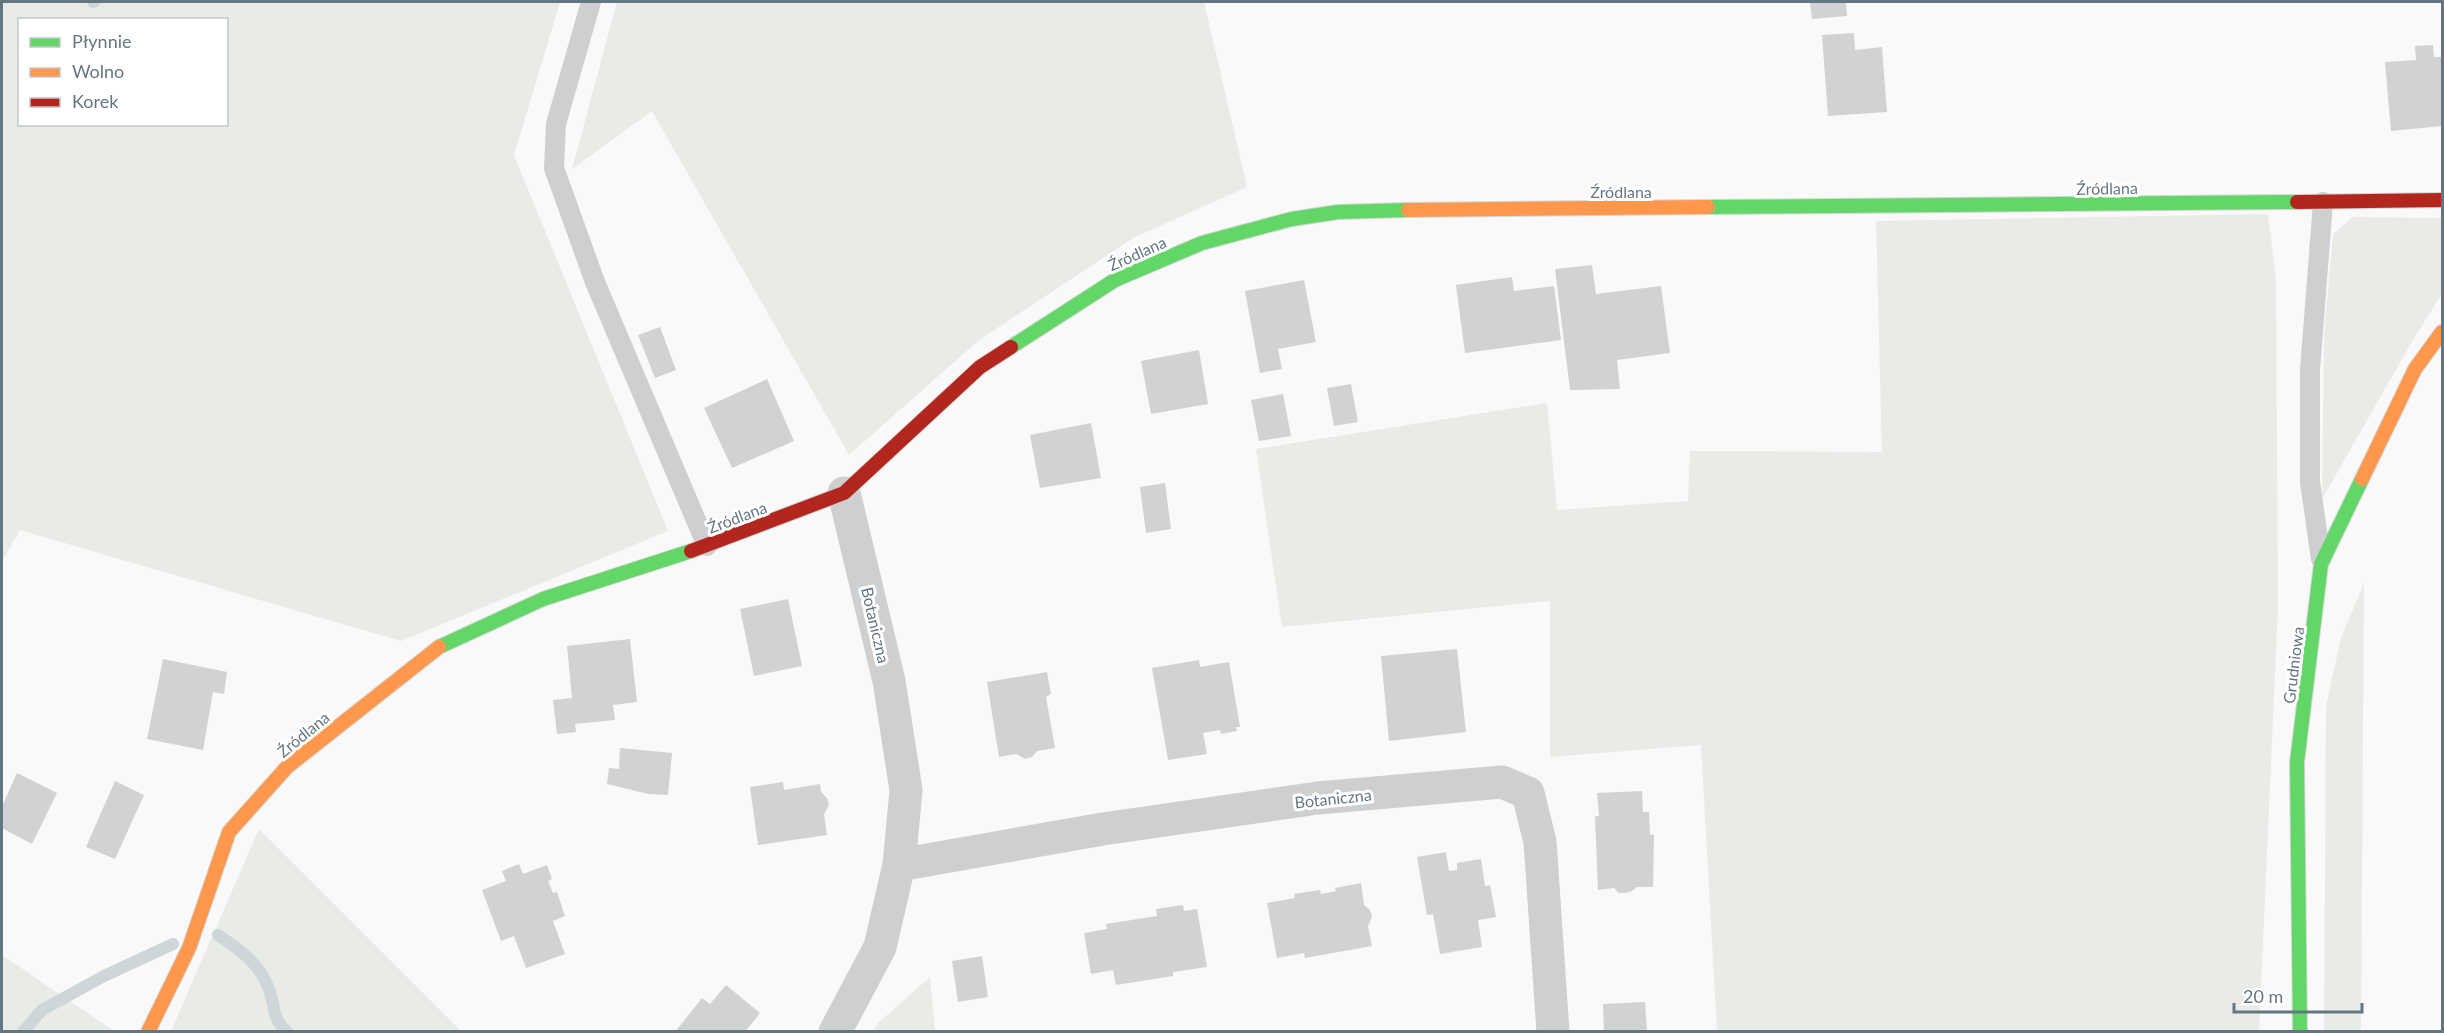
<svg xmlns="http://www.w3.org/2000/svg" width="2444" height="1033" font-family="Lato,sans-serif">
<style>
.green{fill:#e8ebe6;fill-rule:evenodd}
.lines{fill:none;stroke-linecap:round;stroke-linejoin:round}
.stream{stroke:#ced6d9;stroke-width:12}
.building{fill:#d0d2d3}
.fast-casing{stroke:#d5d6d7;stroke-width:16}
.slow-casing{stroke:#d5d6d7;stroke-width:16}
.jam-casing{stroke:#d5d6d7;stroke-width:16}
.lane{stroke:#cecfd0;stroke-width:20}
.street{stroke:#cecfd0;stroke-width:33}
.fast{stroke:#63d668;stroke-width:14}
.slow{stroke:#ff974d;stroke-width:14}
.jam{stroke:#b3261e;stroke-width:14}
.labels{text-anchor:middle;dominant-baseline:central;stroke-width:6;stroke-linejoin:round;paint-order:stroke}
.street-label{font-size:16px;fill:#657683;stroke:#fff}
</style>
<rect width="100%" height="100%" fill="#f9f9f9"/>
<path class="green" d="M 2,2 L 560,2 L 514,155 L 668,531 L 401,641 L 20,530 L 2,561 ZM 20,20 L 226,20 L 226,124 L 20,124 Z
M 617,2 L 1204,2 L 1247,187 L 1135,237 L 979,340 L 849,455 L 652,111 L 572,169 Z
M 2268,214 L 2276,281 L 2278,607 L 2259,1031 L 1717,1031 L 1701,745 L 1550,757 L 1550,601 L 1282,627 L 1256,449 L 1547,403 L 1557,510 L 1688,501 L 1690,451 L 1882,452 L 1876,221 Z
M 2353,217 L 2442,218 L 2442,294 L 2414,338 L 2322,499 L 2324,336 L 2333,234 Z
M 2364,583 L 2361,1031 L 2324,1031 L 2326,707 L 2341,638 Z
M 259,829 L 461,1031 L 171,1031 Z
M 2,955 L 114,1031 L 2,1031 Z
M 930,977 L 935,1031 L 874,1031 L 877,1024 Z"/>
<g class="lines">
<path class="stream" d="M 93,2 L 94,2
M 218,935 C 240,950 259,962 269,989 C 276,1008 271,1017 287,1032
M 23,1032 L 42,1010 L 104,976 L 173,944"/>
</g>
<path class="building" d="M 1810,2 L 1846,2 L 1847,16 L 1812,19 Z
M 1854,33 L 1855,50 L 1882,47 L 1887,112 L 1828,116 L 1822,35 Z
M 2433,45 L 2434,57 L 2442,57 L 2442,126 L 2391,131 L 2385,62 L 2416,60 L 2415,46 Z
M 1592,265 L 1596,294 L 1661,286 L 1670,353 L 1617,360 L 1620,389 L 1570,390 L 1555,269 Z
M 1512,277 L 1514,291 L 1554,286 L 1561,340 L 1465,353 L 1456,285 Z
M 1304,280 L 1316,342 L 1278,349 L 1282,369 L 1260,373 L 1245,291 Z
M 660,327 L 676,370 L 655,378 L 638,335 Z
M 1199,350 L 1208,404 L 1151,414 L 1141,361 Z
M 767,379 L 794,441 L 732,468 L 704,408 Z
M 1351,384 L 1358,422 L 1334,426 L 1327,388 Z
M 1283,394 L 1291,436 L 1259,441 L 1251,400 Z
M 1091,423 L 1101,478 L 1040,488 L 1030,435 Z
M 1165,483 L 1171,529 L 1146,533 L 1140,487 Z
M 788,599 L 802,666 L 754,676 L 740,609 Z
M 630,639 L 637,702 L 613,705 L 615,720 L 575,724 L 576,732 L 557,734 L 553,700 L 572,698 L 567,646 Z
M 1457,649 L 1466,732 L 1389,741 L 1381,656 Z
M 163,659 L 227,672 L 224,694 L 213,692 L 203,750 L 147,739 Z
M 1199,660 L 1200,667 L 1229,662 L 1240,727 L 1236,727 L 1237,731 L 1221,734 L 1220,730 L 1203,733 L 1207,754 L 1168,760 L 1152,668 Z
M 1047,672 L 1051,694 L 1046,697 L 1055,748 L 1037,751 L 1032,757 L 1025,759 L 1016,754 L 999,757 L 987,682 Z
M 620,748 L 672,753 L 668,795 L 648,794 L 607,784 L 609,768 L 619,769 Z
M 17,773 L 57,793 L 32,844 L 2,828 L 2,806 Z
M 115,781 L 144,795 L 115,859 L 86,847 Z
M 783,782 L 784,790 L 820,784 L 821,792 L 827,798 L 829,805 L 824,814 L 827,835 L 758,845 L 750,787 Z
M 1642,791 L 1643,812 L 1649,812 L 1650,834 L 1654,835 L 1653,887 L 1637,887 L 1632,891 L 1625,893 L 1619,893 L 1614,888 L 1598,890 L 1595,816 L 1599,816 L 1597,793 Z
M 1446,852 L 1449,871 L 1457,870 L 1457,863 L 1481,859 L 1485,886 L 1490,885 L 1496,917 L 1478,920 L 1482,947 L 1440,954 L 1433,914 L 1427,915 L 1417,857 Z
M 519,864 L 523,874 L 547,865 L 552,879 L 548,881 L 553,893 L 557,892 L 565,916 L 553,921 L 565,954 L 526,968 L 514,936 L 501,941 L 482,890 L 506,881 L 502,871 Z
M 1361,883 L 1364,905 L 1370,910 L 1372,917 L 1368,926 L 1372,946 L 1305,958 L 1304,953 L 1277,958 L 1267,903 L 1295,898 L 1294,894 L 1320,890 L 1321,894 L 1336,891 L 1335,888 Z
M 1183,905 L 1184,911 L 1197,909 L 1207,967 L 1173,972 L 1173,976 L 1116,985 L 1113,970 L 1091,974 L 1084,933 L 1107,929 L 1106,924 L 1157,916 L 1156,909 Z
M 982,956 L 988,997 L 958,1002 L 952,961 Z
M 726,985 L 760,1013 L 745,1032 L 675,1032 L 702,998 L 710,1004 Z
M 1645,1002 L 1647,1032 L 1604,1032 L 1603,1004 Z"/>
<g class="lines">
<defs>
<path id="fast" d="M 1708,207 L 2297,202
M 1011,347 L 1115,280 L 1202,243 L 1292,219 L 1338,212 L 1408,210
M 439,647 L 543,599 L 691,551
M 2300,1032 L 2297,762 L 2321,564 L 2362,479"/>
<path id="slow" d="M 1408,210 L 1708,207
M 2362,479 L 2415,369 L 2442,332
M 148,1032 L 189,948 L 229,832 L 287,767 L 439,647"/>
<path id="jam" d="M 2297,202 L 2442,200
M 691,551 L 844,493 L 980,367 L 1011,347"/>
</defs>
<use href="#fast" class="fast-casing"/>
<use href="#slow" class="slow-casing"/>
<use href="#jam" class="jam-casing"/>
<path class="lane" d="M 591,2 L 556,124 L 554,168 L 595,282 L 707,546
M 2321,559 L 2310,482 L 2310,370 L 2323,202"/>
<path class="street" d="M 899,865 L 1103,829 L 1318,798 L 1502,782 L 1528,793 L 1540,842 L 1553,1032
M 835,1032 L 880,947 L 899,865 L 906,790 L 889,681 L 844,493"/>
<use href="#fast" class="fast"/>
<use href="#slow" class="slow"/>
<use href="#jam" class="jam"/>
</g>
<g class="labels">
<g class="street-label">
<text transform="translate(2107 188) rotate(-1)">Źródlana</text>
<text x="1621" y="191">Źródlana</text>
<text transform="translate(1137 253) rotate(-24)">Źródlana</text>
<text transform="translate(737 517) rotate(-21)">Źródlana</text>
<text transform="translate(876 625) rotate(77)">Botaniczna</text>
<text transform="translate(2293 665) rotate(-83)">Grudniowa</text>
<text transform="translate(303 734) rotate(-39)">Źródlana</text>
<text transform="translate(1333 798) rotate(-6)">Botaniczna</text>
</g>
</g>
<rect width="2444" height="1033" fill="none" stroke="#657683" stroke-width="6"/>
<rect x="18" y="18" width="210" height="108" fill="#ffffff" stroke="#c1c8cd" stroke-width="1.5"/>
<rect x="30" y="38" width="30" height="9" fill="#63d668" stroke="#c1c8cd" stroke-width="1.5"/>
<text x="72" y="48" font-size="18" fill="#657683">Płynnie</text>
<rect x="30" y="68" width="30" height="9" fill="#ff974d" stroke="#c1c8cd" stroke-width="1.5"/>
<text x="72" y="78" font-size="18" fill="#657683">Wolno</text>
<rect x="30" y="98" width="30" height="9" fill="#b3261e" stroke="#c1c8cd" stroke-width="1.5"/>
<text x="72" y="108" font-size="18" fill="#657683">Korek</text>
<path d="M2234 1003v9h128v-9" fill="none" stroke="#657683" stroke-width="3"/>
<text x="2243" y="1003" font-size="18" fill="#657683" stroke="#ffffff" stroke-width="4.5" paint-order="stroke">20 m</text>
</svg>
